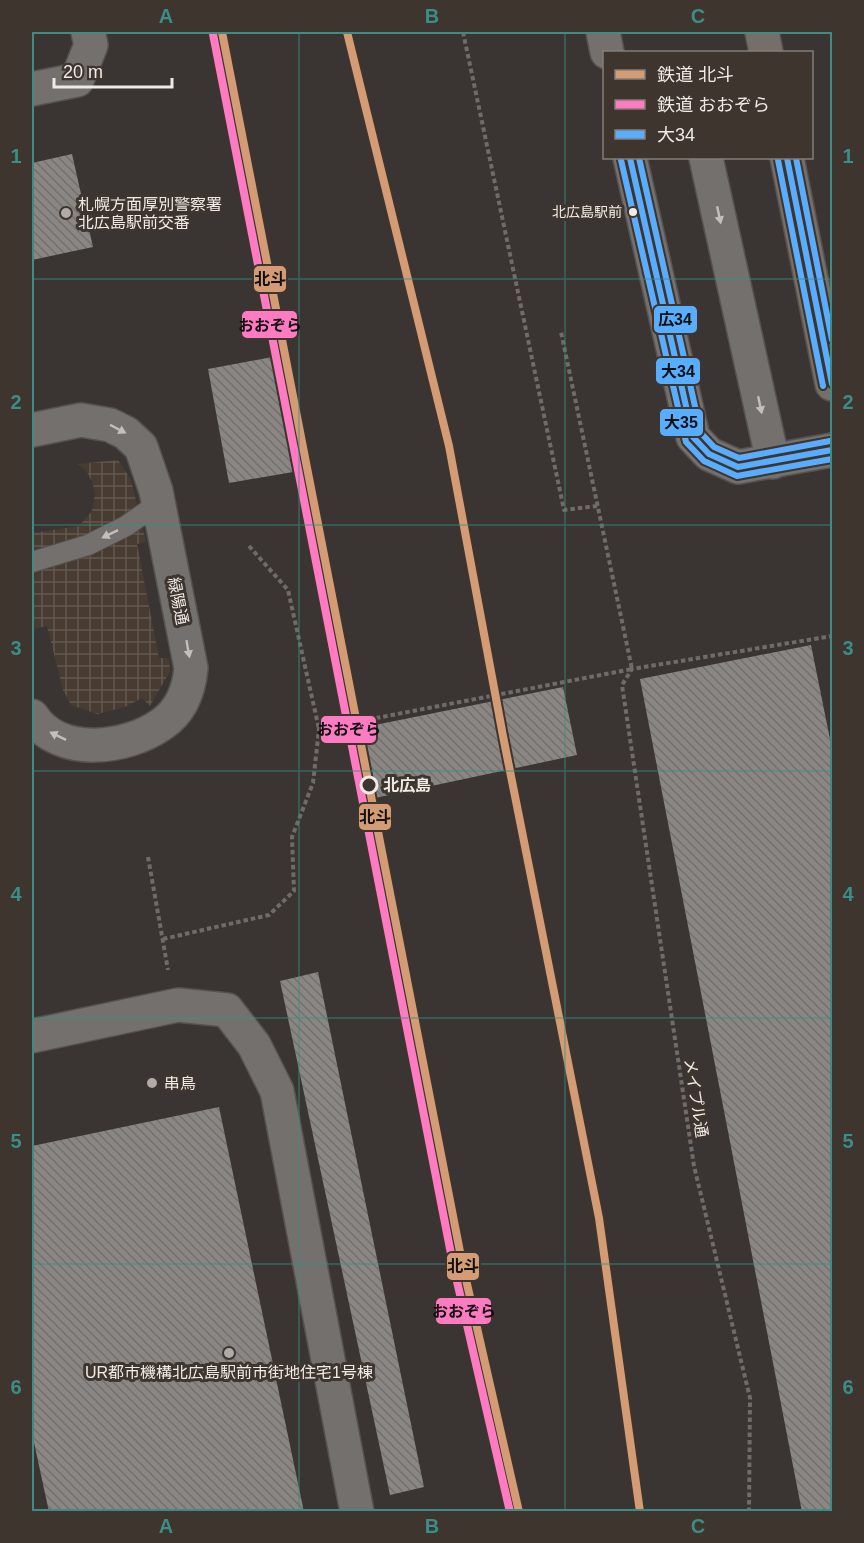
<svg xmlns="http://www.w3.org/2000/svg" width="864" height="1543" font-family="Arial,'Noto Sans JP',sans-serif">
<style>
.industrial{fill:url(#industrial-grid)}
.building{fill:url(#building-back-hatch)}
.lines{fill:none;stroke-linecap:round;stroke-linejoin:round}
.service-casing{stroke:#56524f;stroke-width:22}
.minor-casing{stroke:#56524f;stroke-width:36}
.tertiary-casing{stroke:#56524f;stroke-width:36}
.secondary-casing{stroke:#56524f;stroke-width:36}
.path{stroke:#6f6b69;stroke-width:4;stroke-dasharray:4.5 3;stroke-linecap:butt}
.service{stroke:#73706d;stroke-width:20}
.minor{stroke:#73706d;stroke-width:33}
.tertiary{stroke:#73706d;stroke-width:33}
.secondary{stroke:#766f68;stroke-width:33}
.bus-1-casing{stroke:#3d352e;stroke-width:10}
.bus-2-casing{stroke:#3d352e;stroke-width:10}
.bus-3-casing{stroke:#3d352e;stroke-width:10}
.bus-1{stroke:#59adff;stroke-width:6}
.bus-2{stroke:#59adff;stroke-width:6}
.bus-3{stroke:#59adff;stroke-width:6}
.rail-1-casing{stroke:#3d352e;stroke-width:12}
.rail-2-casing{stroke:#3d352e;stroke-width:12}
.rail-1{stroke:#d39c74;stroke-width:8}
.rail-2{stroke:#fe7ac1;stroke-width:8}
.oneway{fill:#c4bfbc}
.grid{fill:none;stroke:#3c8d86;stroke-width:1.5;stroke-opacity:0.55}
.bus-dot{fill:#efeae6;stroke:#3d352e;stroke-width:2}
.poi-dot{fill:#b0aba7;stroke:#3d352e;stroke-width:2}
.stop-dot{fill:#3d352e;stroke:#efeae6;stroke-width:3}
.labels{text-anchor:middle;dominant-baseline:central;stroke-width:6;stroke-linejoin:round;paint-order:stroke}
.bus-label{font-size:14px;fill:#efeae6;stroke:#3d352e;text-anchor:end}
.poi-label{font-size:16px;fill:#efeae6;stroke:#3d352e;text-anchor:start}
.street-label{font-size:16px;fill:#efeae6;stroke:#3d352e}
.stop-label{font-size:16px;font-weight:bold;fill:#efeae6;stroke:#3d352e;text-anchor:start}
.line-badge{stroke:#3d352e;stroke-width:2}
.pale-badge-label{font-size:16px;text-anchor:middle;font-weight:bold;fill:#111}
.neatline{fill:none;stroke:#3c8d86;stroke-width:2}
.grid-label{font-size:20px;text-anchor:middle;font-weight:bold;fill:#3c8d86}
</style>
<defs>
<pattern id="industrial-grid" width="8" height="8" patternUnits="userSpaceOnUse" patternTransform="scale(1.5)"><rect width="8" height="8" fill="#483c32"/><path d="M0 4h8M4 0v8" fill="none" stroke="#635850"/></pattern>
<pattern id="building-back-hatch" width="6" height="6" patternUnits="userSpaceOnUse" patternTransform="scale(1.5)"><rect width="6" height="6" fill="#8a8683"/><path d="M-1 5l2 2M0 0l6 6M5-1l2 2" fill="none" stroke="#73706d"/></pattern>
</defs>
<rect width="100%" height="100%" fill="#3a3532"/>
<path class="industrial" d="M 118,460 L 131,480 L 146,542 L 137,544 L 159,658 L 169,658 L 170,671 L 150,706 L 142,698 L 125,707 L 97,714 L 71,705 L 63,690 L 47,626 L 32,629 L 32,533 L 79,526 L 92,511 L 95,494 L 93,484 L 87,472 L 78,464 Z"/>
<path class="building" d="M 72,154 L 93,247 L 32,260 L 32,163 Z
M 272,357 L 293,472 L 229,483 L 208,369 Z
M 811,645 L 832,749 L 832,1512 L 802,1512 L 640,679 Z
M 563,687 L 577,755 L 375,798 L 360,728 Z
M 318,972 L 424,1487 L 390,1495 L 280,981 Z
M 219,1107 L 304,1512 L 49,1512 L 32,1433 L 32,1146 Z"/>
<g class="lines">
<defs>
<path id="service" d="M 32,562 L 88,545 L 126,526 L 159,503"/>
<path id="minor" d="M 603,32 L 607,52
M 32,89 L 77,80 L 91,45 L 88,32
M 630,158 L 693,437 L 709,454 L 738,467 L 832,450
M 706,158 L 773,462
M 32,1036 L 178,1005 L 227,1010 L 254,1045 L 277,1091 L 357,1512"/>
<path id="tertiary" d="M 32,430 L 81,420 L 110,425 L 126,433 L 141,447 L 156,491 L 191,668 C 189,690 181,711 162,724 C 127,749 59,758 32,716"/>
<path id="secondary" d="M 762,32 L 766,52
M 787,158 L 832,384"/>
</defs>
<use href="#service" class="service-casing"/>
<use href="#minor" class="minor-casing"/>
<use href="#tertiary" class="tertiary-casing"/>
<use href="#secondary" class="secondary-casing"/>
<path class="path" d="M 463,32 L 564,510 L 597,506
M 249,546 L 288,590 L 319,729
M 148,857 L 168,970
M 163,939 L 269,915 L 294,891 L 292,837 L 313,783 L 319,729 L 632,669 L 561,332
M 749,1512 L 750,1398 L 694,1166 L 622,685 L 632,669 L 832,636"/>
<use href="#service" class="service"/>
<use href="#minor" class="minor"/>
<use href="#tertiary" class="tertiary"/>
<use href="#secondary" class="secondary"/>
<defs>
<path id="bus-1" d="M 630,158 L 693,437 L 709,454 L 738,467 L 832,450
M 787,158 L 832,384"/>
<path id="bus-2" d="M 621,160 L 686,442 L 704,461 L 737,476 L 832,459
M 778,160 L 823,386"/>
<path id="bus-3" d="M 639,158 L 701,433 L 714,447 L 739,458 L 830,441
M 796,158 L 832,340"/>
</defs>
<use href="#bus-1" class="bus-1-casing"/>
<use href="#bus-2" class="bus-2-casing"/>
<use href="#bus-3" class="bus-3-casing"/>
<use href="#bus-1" class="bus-1"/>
<use href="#bus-2" class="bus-2"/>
<use href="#bus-3" class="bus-3"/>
<defs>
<path id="rail-1" d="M 222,32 L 462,1262 L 519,1512
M 347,32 L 449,446 L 503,736 L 599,1218 L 640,1512"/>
<path id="rail-2" d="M 213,34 L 453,1264 L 510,1512"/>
</defs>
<use href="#rail-1" class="rail-1-casing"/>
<use href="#rail-2" class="rail-2-casing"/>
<use href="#rail-1" class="rail-1"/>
<use href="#rail-2" class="rail-2"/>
</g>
<defs><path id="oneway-solid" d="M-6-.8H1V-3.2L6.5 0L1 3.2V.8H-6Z" transform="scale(1.5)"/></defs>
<g class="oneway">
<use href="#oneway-solid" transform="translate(719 215) rotate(78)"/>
<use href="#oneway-solid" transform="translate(760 405) rotate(78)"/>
<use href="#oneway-solid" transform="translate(118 429) rotate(28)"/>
<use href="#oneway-solid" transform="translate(110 534) rotate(154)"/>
<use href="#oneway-solid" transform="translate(188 649) rotate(80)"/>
<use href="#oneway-solid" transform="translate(58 736) rotate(-154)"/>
</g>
<path class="grid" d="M 299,32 L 299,1512M 565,32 L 565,1512M 32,279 L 832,279M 32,525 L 832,525M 32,771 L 832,771M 32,1018 L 832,1018M 32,1264 L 832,1264"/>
<circle class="bus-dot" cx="633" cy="212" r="5"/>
<g class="poi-dot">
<circle cx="66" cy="213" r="6"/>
<circle cx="152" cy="1083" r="6"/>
<circle cx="229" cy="1353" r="6"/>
</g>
<circle class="stop-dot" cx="369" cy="785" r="8"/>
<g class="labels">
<g class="bus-label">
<text x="622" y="212">北広島駅前</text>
</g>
<g class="poi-label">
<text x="78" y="204">札幌方面厚別警察署<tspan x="78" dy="18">北広島駅前交番</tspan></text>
<text x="164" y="1083">串鳥</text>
<text x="229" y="1372" text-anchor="middle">UR都市機構北広島駅前市街地住宅1号棟</text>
</g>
<g class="street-label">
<text transform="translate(178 601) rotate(79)">緑陽通</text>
<text transform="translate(696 1098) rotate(81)">メイプル通</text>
</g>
<g class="stop-label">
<text x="383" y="785">北広島</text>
</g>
</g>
<g class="line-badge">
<rect x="253" y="265" width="34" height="28" rx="6" fill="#d39c74"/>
<rect x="653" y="305" width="45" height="29" rx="6" fill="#59adff"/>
<rect x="241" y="310" width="57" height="29" rx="6" fill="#fe7ac1"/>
<rect x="655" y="357" width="46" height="28" rx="6" fill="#59adff"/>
<rect x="659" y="408" width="45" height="29" rx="6" fill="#59adff"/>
<rect x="320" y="715" width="57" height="29" rx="6" fill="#fe7ac1"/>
<rect x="358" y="803" width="34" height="28" rx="6" fill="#d39c74"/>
<rect x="446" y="1252" width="34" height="29" rx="6" fill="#d39c74"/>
<rect x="435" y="1297" width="57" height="28" rx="6" fill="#fe7ac1"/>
</g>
<g class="pale-badge-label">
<text x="270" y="285">北斗</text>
<text x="675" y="325">広34</text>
<text x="270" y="331">おおぞら</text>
<text x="678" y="377">大34</text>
<text x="681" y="428">大35</text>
<text x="349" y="735">おおぞら</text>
<text x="375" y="823">北斗</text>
<text x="463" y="1272">北斗</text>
<text x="464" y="1317">おおぞら</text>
</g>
<rect width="864" height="1543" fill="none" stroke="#3d352e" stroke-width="66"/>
<rect x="603" y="51" width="210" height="108" fill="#3d352e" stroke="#847d78" stroke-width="1.5"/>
<rect x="615" y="70" width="30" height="9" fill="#d39c74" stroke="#847d78" stroke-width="1.5"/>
<text x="657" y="81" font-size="18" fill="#efeae6">鉄道 北斗</text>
<rect x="615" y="100" width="30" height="9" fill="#fe7ac1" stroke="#847d78" stroke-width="1.5"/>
<text x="657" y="111" font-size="18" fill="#efeae6">鉄道 おおぞら</text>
<rect x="615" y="130" width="30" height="9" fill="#59adff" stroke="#847d78" stroke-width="1.5"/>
<text x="657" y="141" font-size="18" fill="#efeae6">大34</text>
<path d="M54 78v9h118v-9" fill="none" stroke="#efeae6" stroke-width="3"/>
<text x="63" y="78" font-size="18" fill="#efeae6" stroke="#3d352e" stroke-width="4.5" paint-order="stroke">20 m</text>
<rect x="33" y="33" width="798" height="1477" class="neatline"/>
<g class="grid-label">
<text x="166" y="23">A</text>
<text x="432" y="23">B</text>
<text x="698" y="23">C</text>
<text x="16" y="163">1</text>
<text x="848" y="163">1</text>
<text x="16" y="409">2</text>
<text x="848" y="409">2</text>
<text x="16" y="655">3</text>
<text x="848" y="655">3</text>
<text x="16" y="901">4</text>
<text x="848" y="901">4</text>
<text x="16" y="1148">5</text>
<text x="848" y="1148">5</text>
<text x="16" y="1394">6</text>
<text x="848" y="1394">6</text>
<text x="166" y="1533">A</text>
<text x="432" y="1533">B</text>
<text x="698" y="1533">C</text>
</g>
</svg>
